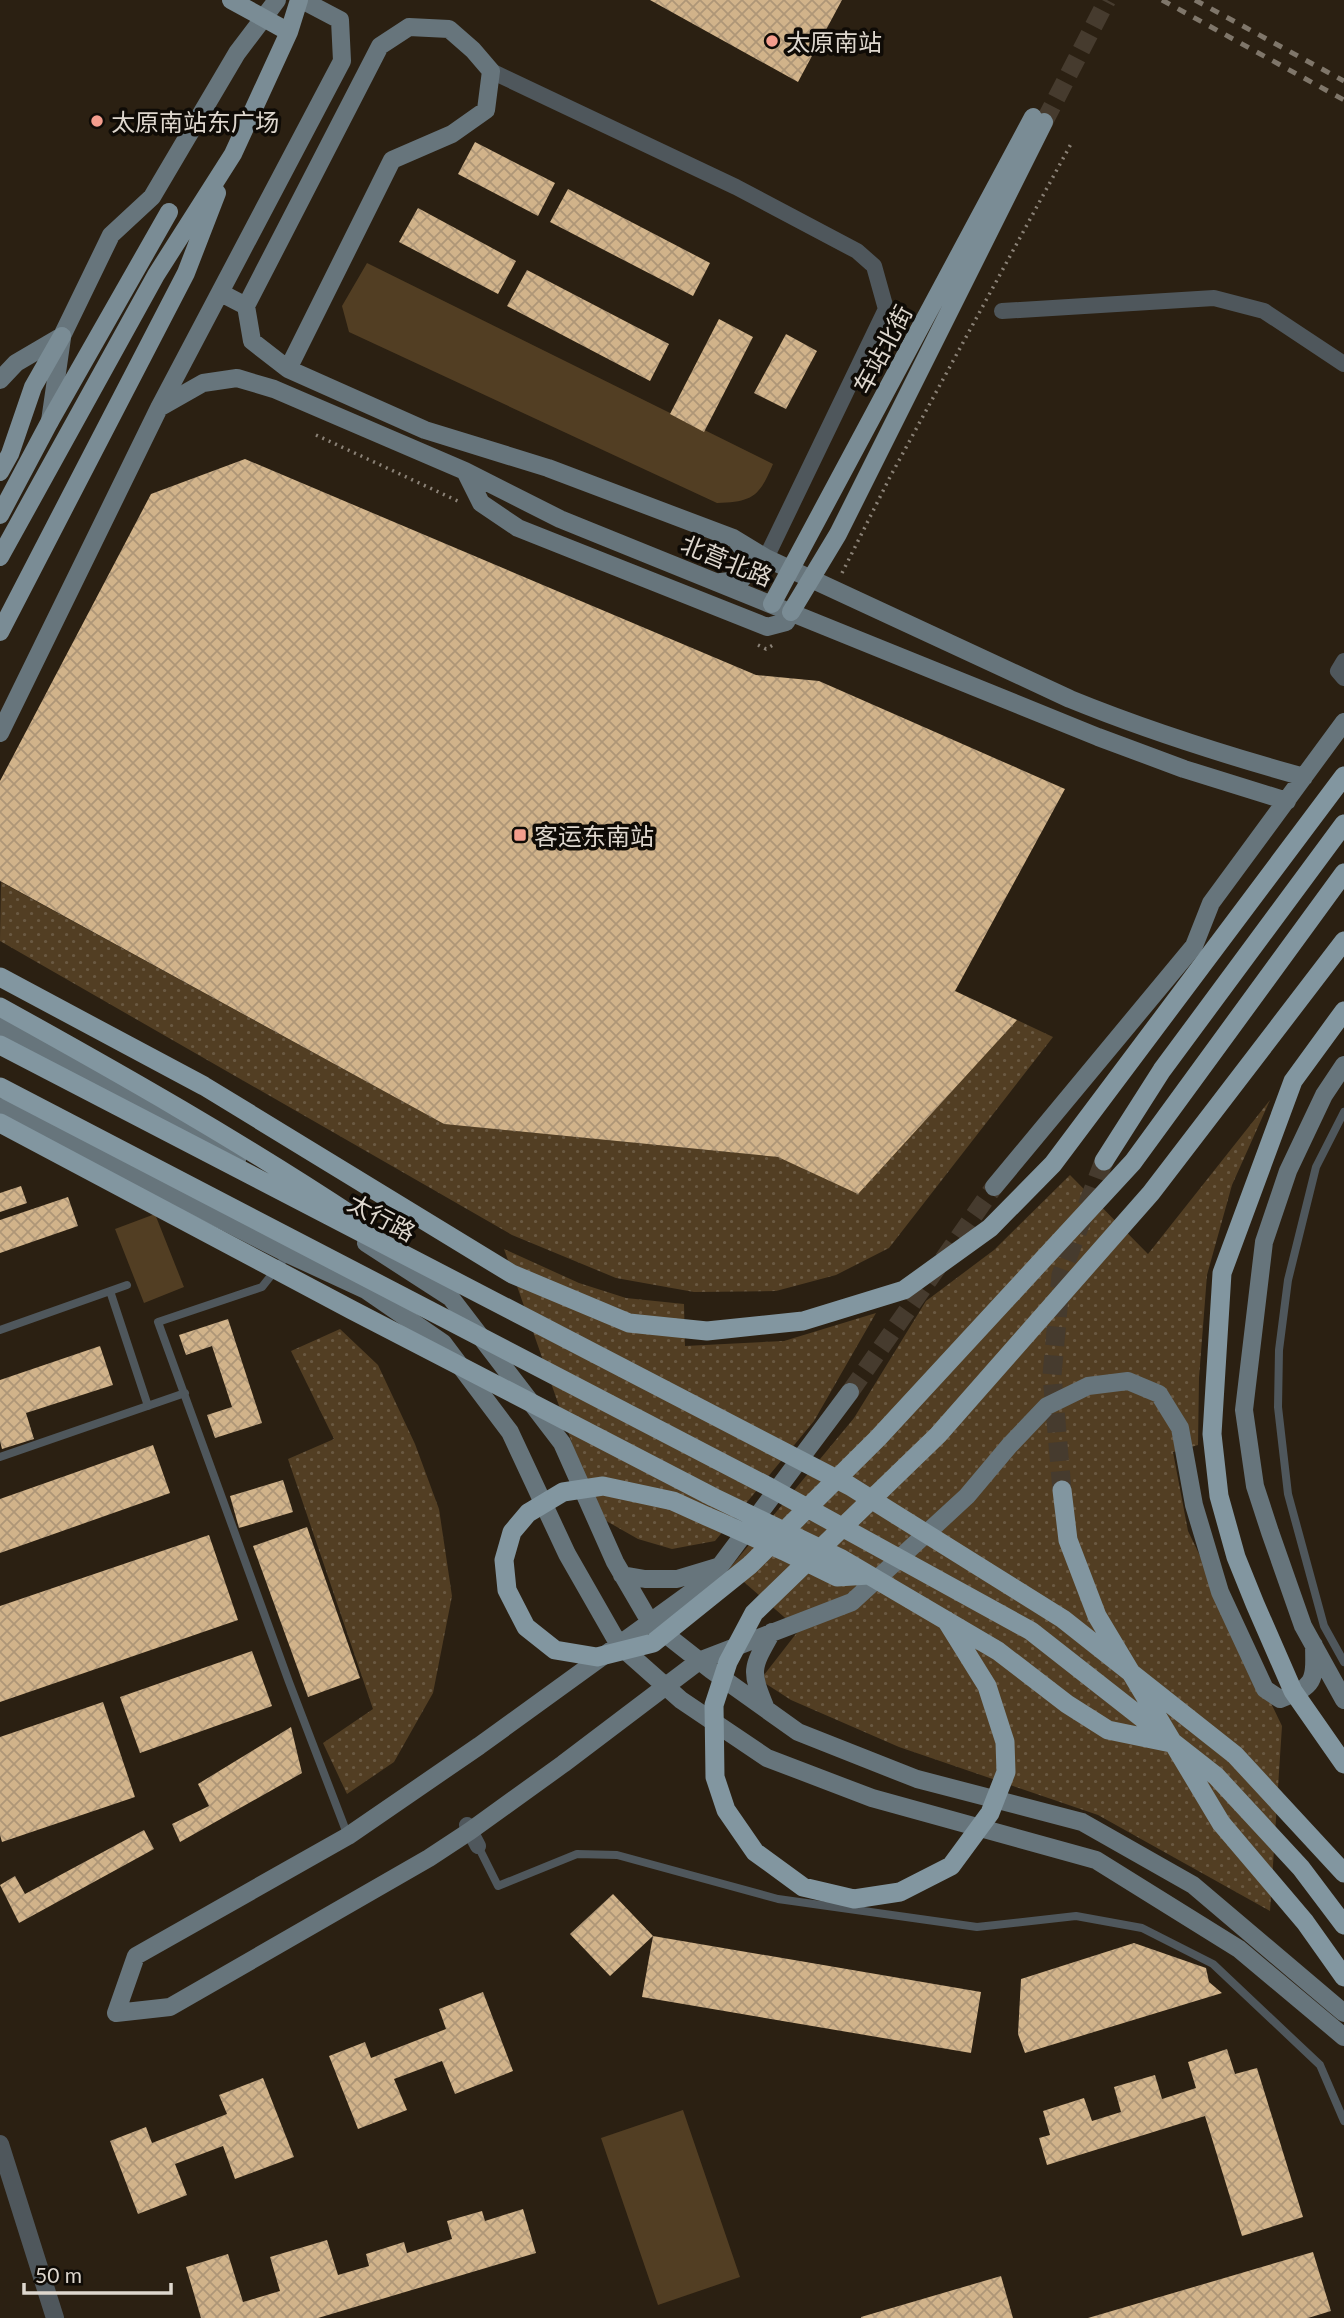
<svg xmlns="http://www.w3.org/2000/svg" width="1344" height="2318" font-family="Lato,'Noto Sans SC',sans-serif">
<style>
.green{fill:#523e23}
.garden{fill:url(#garden-dots)}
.building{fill:url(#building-cross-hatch)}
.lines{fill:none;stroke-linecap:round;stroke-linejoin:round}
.secondary-tunnel{stroke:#463b2e;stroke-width:18;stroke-dasharray:18 9;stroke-linecap:butt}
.primary-tunnel{stroke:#463b2e;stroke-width:18;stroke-dasharray:18 9;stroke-linecap:butt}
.trunk-tunnel{stroke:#463b2e;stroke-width:19;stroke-dasharray:19 10;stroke-linecap:butt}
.path{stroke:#8b8277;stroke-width:3.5;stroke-dasharray:2 5;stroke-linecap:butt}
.service{stroke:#4f575c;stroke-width:8}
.minor{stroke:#4f575c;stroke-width:16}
.tertiary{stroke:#4f575c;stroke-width:18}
.secondary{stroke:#67757c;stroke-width:18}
.primary{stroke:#7a8c95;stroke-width:18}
.trunk{stroke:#8296a0;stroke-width:19}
.rail{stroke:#7f766a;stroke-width:5;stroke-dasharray:9 9;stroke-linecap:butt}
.poi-dot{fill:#f49d8d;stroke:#0f0b06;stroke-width:2.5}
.labels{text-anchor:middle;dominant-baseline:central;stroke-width:7;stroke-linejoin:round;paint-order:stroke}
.poi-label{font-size:24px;fill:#ded7ce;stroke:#0f0b06;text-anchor:start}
.street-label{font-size:24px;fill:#ded7ce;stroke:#0f0b06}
</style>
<defs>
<pattern id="garden-dots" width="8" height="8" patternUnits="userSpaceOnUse" patternTransform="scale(1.75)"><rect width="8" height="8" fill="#523e23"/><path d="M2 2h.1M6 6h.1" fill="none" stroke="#6a5942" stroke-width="1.8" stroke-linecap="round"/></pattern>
<pattern id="building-cross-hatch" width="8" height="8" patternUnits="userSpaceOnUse" patternTransform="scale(1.75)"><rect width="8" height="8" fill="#d1b38a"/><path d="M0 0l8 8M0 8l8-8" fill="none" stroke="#ae9677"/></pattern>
</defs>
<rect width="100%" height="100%" fill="#2b2012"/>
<path class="green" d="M 367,263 L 773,464 C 759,497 753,502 717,503 L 349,332 L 342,306 Z
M 155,1214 L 184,1287 L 144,1303 L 115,1229 Z
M 683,2110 L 740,2277 L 658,2305 L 601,2138 Z"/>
<path class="garden" d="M 1,882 L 444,1124 L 778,1157 L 1017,1020 L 1053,1037 L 889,1248 L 836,1275 L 776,1291 L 694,1292 L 616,1278 L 512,1235 L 0,941 Z
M 1270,1100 L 1232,1185 L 1207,1275 L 1199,1378 L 1198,1445 L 1173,1452 L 1188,1531 L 1282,1726 L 1270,1911 L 1098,1815 L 899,1747 L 791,1700 L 760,1680 L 799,1630 L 729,1569 L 854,1418 L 926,1301 L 994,1250 L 1070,1175 L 1148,1254 Z
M 504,1249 L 579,1283 L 626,1298 L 684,1304 L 685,1346 L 784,1341 L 876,1313 L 814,1421 L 715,1541 L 672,1549 L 638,1539 L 587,1510 L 571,1440 Z
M 340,1329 L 378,1365 L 415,1444 L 439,1509 L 452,1596 L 433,1693 L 394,1762 L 347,1794 L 323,1743 L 373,1709 L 288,1459 L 334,1439 L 291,1351 Z"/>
<path class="building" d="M 650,0 L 842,0 L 798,82 Z
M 475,142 L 555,183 L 538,216 L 458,174 Z
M 568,189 L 710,263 L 693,296 L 550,222 Z
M 418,208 L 516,261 L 498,294 L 399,242 Z
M 527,270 L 669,344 L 650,381 L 507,306 Z
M 719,319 L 753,337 L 704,432 L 670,414 Z
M 786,334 L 817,351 L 786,409 L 754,393 Z
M 245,459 L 756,675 L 819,681 L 1065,789 L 955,991 L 1017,1020 L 858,1194 L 778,1157 L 444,1124 L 0,881 L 0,781 L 151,494 Z
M 21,1186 L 27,1203 L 0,1212 L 0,1193 Z
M 68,1197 L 78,1226 L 0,1253 L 0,1220 Z
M 228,1319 L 262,1423 L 215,1438 L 207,1415 L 232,1407 L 212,1346 L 186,1355 L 179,1335 Z
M 100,1346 L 113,1385 L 26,1413 L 34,1439 L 2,1449 L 0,1441 L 0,1380 Z
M 153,1445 L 170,1493 L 0,1553 L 0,1499 Z
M 283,1480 L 293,1512 L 239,1528 L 230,1496 Z
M 307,1527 L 360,1678 L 308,1697 L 253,1546 Z
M 209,1535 L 238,1620 L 0,1702 L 0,1606 Z
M 252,1651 L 272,1706 L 140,1753 L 120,1697 Z
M 103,1702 L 135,1797 L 2,1842 L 0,1835 L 0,1737 Z
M 291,1727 L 302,1773 L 180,1842 L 172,1824 L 209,1806 L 198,1784 Z
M 144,1830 L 154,1849 L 19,1923 L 0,1885 L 15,1876 L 25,1894 Z
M 613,1894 L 653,1936 L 610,1976 L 570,1934 Z
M 653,1936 L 981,1992 L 971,2053 L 642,1997 Z
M 1134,1943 L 1206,1968 L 1209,1982 L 1222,1993 L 1025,2053 L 1018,2034 L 1021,1979 Z
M 483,1992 L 513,2071 L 455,2094 L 442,2061 L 394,2079 L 407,2110 L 358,2129 L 329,2056 L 365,2042 L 371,2058 L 446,2029 L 439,2009 Z
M 1227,2049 L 1235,2074 L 1257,2068 L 1303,2217 L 1242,2236 L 1205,2116 L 1047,2165 L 1039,2138 L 1050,2135 L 1043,2111 L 1084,2098 L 1092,2121 L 1121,2112 L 1114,2087 L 1155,2075 L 1162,2099 L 1196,2088 L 1188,2062 Z
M 263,2078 L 294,2157 L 235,2179 L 223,2146 L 175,2164 L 187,2195 L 138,2214 L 110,2141 L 146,2127 L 152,2143 L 227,2114 L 219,2095 Z
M 523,2209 L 536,2253 L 318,2318 L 201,2318 L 186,2267 L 228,2254 L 243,2302 L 280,2291 L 270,2257 L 327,2240 L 338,2275 L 369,2266 L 366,2254 L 404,2242 L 407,2253 L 452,2239 L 447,2221 L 482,2211 L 485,2221 Z
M 1313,2252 L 1331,2311 L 1308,2318 L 1088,2318 Z
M 1001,2276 L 1013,2318 L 861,2318 L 861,2317 Z"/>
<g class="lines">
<path class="secondary-tunnel" d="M 850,1392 L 994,1187"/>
<path class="primary-tunnel" d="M 1044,122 L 1107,0"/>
<path class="trunk-tunnel" d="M 1062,1490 L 1052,1375 L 1061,1275 L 1104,1161"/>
<path class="path" d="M 316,435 L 460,502
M 842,573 L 890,477 L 1072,142
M 758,645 L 766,649 L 773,645"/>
<path class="service" d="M 1344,1112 L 1316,1167 L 1288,1280 L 1279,1350 L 1278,1407 L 1288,1494 L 1324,1626 L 1344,1662
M 288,1254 L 262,1287 L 158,1322 L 289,1682 L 348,1836
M 110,1291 L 148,1406
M 0,1330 L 127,1285
M 0,1457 L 185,1393
M 478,1846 L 498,1886 L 577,1854 L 617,1855 L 778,1899 L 977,1927 L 1076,1916 L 1142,1928 L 1213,1964 L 1320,2065 L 1344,2121"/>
<path class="minor" d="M 491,71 L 736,187 L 857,251 L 874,266 L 886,309 L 766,558
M 1002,311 L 1214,298 L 1264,311 L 1344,364
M 1344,661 L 1338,671 L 1344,678
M 467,1825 L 478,1846"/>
<path class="tertiary" d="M 0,2144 L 55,2318"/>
<path class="secondary" d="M 221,293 L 246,306 L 252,341 L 288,369 L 425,430 L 548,468 L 733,538 L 766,558 L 1070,699 C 1146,730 1225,755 1304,777
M 246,306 L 380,46 L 409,27 L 449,29 L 473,50 L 491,71 L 486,110 L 452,134 L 392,160 L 288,369
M 0,380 L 16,363 L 62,336 L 111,235 L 152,197 L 237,53 L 277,0
M 159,408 L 203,383 L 237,378 L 274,389 L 465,471 L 560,519 L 1098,737 L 1184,769 L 1287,801
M 50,421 L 62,338
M 465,471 L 481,503 L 518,528 L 767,627 L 786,622 L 791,612
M 720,582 L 741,580 L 752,567 L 748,555 L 738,543
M 0,733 L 159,408 L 342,61 L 340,20 L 302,0
M 0,1026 L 165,1113 L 237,1160
M 1344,1065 L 1324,1095 L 1288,1171 L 1264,1242 L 1244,1410 L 1255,1486 L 1270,1532 L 1303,1626 L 1344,1700
M 0,1107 L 288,1254 L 366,1290 L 443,1343 L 510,1432 L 567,1554 L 619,1645 L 681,1700 L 767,1758 L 872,1798 L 1096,1860 L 1239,1949 L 1344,2037
M 994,1187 L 1194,946 L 1211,903 L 1344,722
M 366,1243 L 451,1298 L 562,1443 L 615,1562 L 650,1622 L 711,1670 L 798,1732 L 917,1779 L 1082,1822 L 1193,1885 L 1344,2013
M 850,1392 L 711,1578 L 479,1746 L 348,1836 L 136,1956 L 116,2013 L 170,2007 L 429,1858 L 470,1831 L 563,1764 L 699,1661 L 852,1602 L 967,1496 L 1009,1446 L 1047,1406 L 1088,1386 L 1128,1381 L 1159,1394 L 1180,1428 L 1194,1505 L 1220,1592 L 1265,1689 L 1280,1699 C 1315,1686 1315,1682 1314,1645
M 622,1575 L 645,1579 L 677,1579 L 720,1566
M 766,1709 C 750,1670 751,1669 772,1632"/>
<path class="primary" d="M 231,0 L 289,32
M 0,472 L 10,454 L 33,387 L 62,336
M 0,515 L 50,421 L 169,212
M 0,557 L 156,275 L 233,154 L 289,32 L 299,0
M 772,604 L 1033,117
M 791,612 L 838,534 L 1044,122
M 0,632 L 186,273 L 217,193"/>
<path class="trunk" d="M 0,977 L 204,1086 L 512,1274 L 629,1323 L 707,1331 L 803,1321 L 904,1290 L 990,1228 L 1053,1164 L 1344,776
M 0,1007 C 121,1074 241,1142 357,1219
M 1344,1011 L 1293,1081 L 1222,1273 L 1212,1434 L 1219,1496 L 1236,1557 L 1255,1604 L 1293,1691 L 1344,1764
M 0,1045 L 850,1486 L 1063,1619 L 1235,1755 L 1344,1873
M 0,1087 L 771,1488 L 1031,1631 L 1216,1776 L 1301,1868 L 1344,1925
M 0,1123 L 352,1310 L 713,1497 L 840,1558 L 998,1651 L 1067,1704 L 1108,1730 L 1171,1743
M 1104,1161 L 1162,1070 L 1344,824
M 1062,1490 L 1068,1540 L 1097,1616 L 1221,1823 L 1305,1922 L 1344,1977
M 869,1575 L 837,1577 L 784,1551 L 720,1522 L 706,1516 L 673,1501 L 603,1486 L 563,1492 L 528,1513 L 512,1532 L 504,1560 L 507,1590 L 526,1627 L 555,1650 L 597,1657 L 653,1643 L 750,1565 L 878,1438 L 1133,1162 L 1344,873
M 946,1620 L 987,1686 L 1005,1742 L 1006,1772 L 990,1813 L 951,1866 L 900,1892 L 854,1899 L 803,1887 L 755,1852 L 726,1810 L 715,1777 L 714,1705 L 728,1662 L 754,1613 L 938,1435 L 1151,1193 L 1344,941"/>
<path class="rail" d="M 1162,0 L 1344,100
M 1195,0 L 1344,81"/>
</g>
<g class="poi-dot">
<circle cx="772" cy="41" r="7"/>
<circle cx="97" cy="121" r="7"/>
<rect x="513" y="828" width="14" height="14" rx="3.5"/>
</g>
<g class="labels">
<g class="poi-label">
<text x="786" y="41">太原南站</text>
<text x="111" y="121">太原南站东广场</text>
<text x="534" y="835">客运东南站</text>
</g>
<g class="street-label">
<text transform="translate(882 349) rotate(-62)">车站北街</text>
<text transform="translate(727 560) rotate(22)">北营北路</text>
<text transform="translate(382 1217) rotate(28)">太行路</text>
</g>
</g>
<path d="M24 2283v10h147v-10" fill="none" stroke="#ded7ce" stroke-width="3.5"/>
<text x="35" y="2283" font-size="21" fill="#ded7ce" stroke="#0f0b06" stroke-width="5" paint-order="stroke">50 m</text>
</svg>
